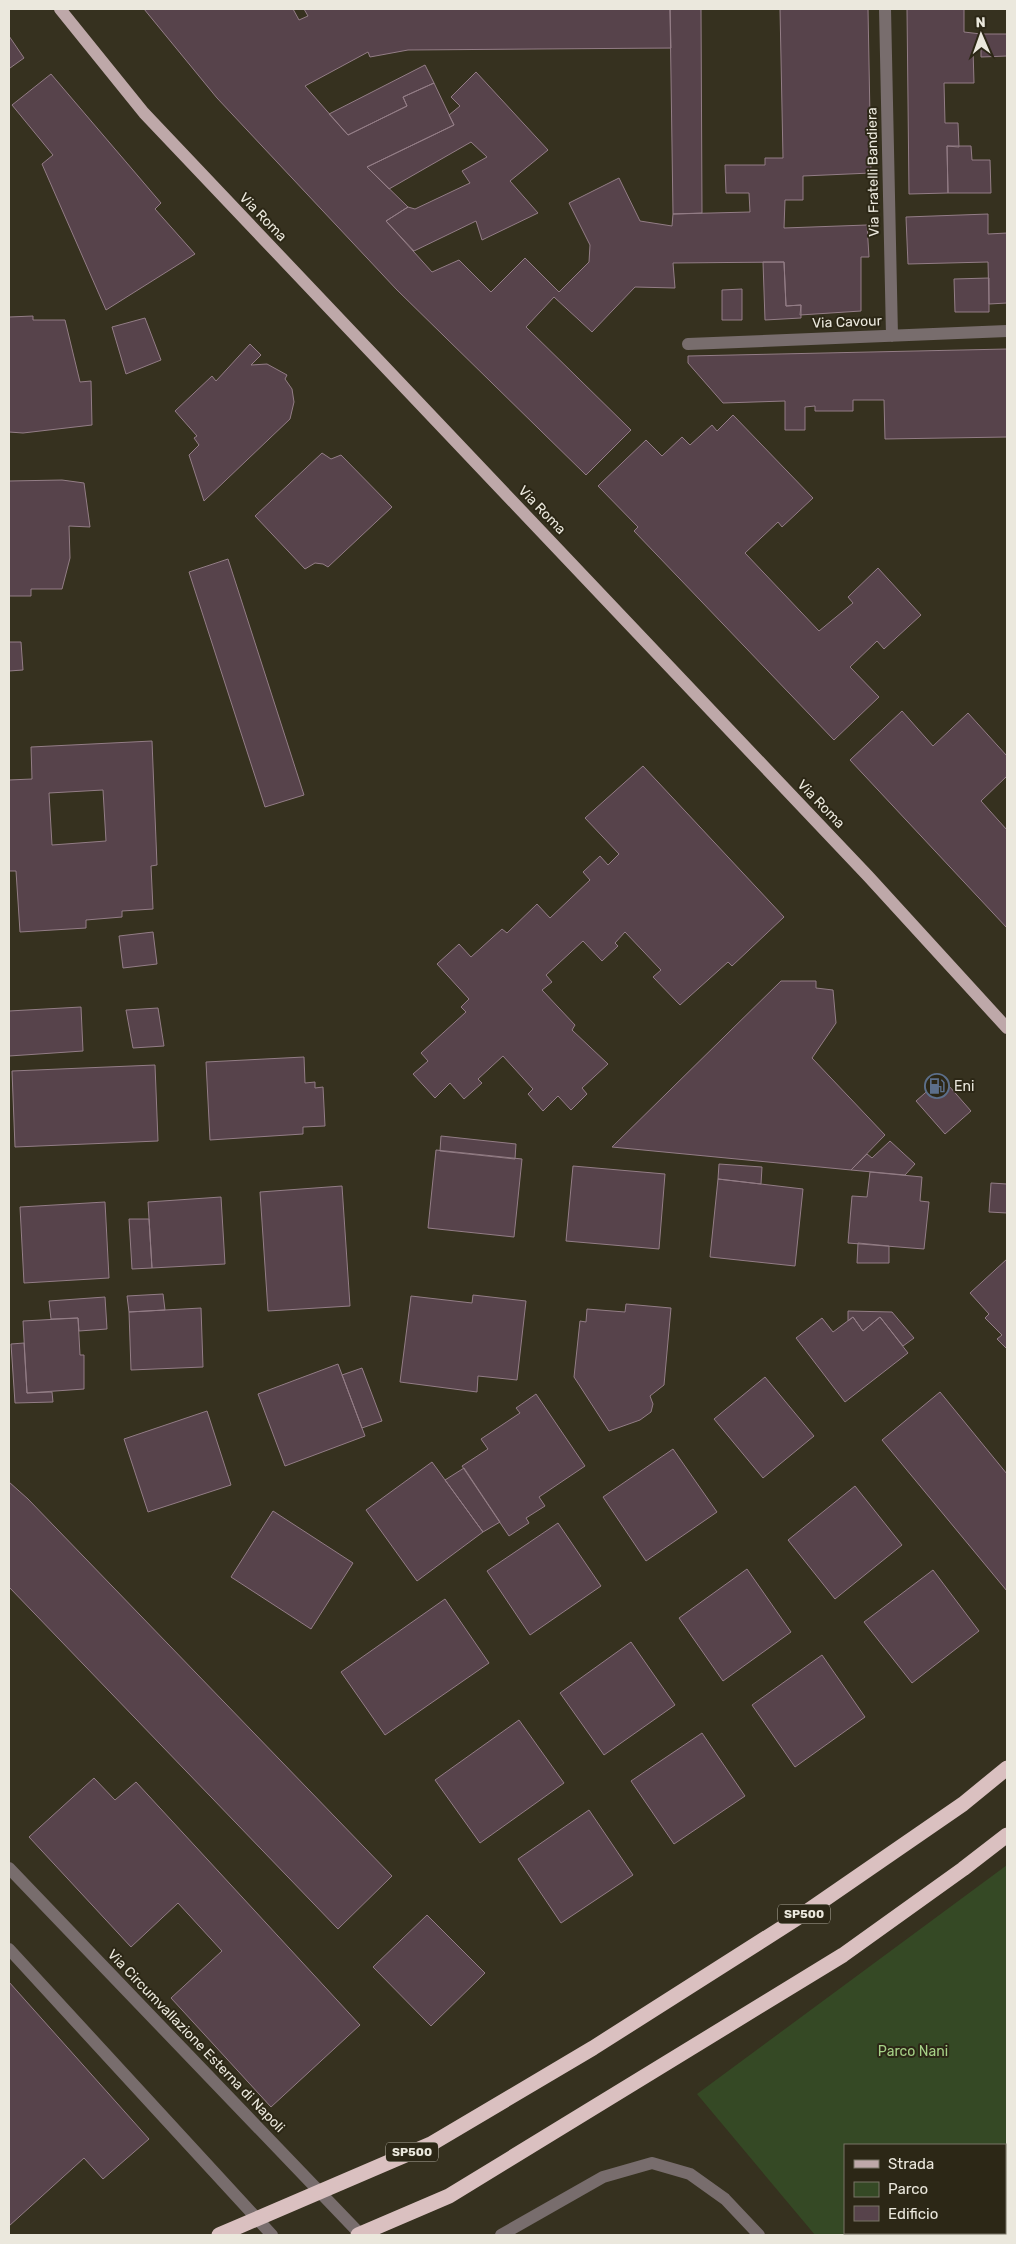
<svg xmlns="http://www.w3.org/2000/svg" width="1016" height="2244" font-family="Rubik,sans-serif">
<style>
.green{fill:#354925}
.building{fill:#57434b;stroke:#937d86;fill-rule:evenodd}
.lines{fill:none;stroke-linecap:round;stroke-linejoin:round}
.lane{stroke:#786d6d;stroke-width:12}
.street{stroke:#786d6d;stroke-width:12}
.primary{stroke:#bea8a9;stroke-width:12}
.highway{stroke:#dac0c0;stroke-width:15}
.labels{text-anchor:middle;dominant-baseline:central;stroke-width:4;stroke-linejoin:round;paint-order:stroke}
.shield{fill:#2c2716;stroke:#b2aea1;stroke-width:1}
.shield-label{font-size:12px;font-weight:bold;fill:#ebe8dd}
.street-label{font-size:14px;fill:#ebe8dd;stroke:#2c2716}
.poi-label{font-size:14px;fill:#ebe8dd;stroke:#2c2716;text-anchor:start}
.park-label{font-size:14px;fill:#a6d187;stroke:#2c2716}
</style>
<rect width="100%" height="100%" fill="#36311f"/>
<path class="green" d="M 1007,1865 L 1007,2176 L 1005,2178 L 1005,2145 L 845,2145 L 845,2233 L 945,2233 L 943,2235 L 815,2235 L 697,2094 Z"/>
<path class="building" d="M 144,9 L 293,9 L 299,20 L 308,16 L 304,9 L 670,9 L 671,48 L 408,50 L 370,57 L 368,52 L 305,86 L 348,135 L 407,106 L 403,97 L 434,83 L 454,125 L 367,167 L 408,207 L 386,221 L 432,272 L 459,260 L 491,292 L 525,258 L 559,292 L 589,262 L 590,245 L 569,203 L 619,178 L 640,221 L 672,226 L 673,214 L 750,212 L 749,193 L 726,193 L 725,165 L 765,165 L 765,158 L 783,158 L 780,9 L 868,9 L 871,173 L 803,176 L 803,200 L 785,200 L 784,228 L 867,225 L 869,257 L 861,257 L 861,311 L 800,315 L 801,305 L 786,306 L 784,262 L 673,263 L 675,288 L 635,287 L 592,332 L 554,297 L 526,327 L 631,430 L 586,475 L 397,290 L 217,98 Z
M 670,9 L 701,9 L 702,213 L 673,214 Z
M 907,9 L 964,9 L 964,32 L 981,34 L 981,49 L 973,49 L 974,83 L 944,83 L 945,123 L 958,123 L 959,147 L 947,146 L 948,193 L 909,194 Z
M 981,34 L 1007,34 L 1007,56 L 981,57 Z
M 9,36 L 24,58 L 10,68 L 9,68 Z
M 425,65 L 434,83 L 403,97 L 407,106 L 348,135 L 329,114 Z
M 476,72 L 548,150 L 510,181 L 538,213 L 482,240 L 476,221 L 414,251 L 386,221 L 408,207 L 415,209 L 470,183 L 462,171 L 487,157 L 471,142 L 389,189 L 367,167 L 454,125 L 449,115 L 460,106 L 451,97 Z
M 51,74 L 161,203 L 155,209 L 195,254 L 106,310 L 42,164 L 53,155 L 12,105 Z
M 947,146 L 971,146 L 972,160 L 990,160 L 991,193 L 948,193 Z
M 988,214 L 988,234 L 1007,233 L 1007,303 L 989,304 L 988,262 L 908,264 L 906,217 Z
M 763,262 L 784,262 L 786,306 L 801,305 L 801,318 L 765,320 Z
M 989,278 L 989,312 L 955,312 L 954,279 Z
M 742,289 L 742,320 L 722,320 L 722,290 Z
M 33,316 L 33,320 L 65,320 L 80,382 L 91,381 L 92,425 L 23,433 L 9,432 L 9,317 Z
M 145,318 L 161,360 L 126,374 L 112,327 Z
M 250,344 L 261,355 L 251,365 L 267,364 L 287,375 L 285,379 L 292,389 L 294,402 L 290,419 L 204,501 L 189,455 L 199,445 L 194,438 L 197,436 L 175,411 L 212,376 L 216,381 Z
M 1007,349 L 1007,437 L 885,439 L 884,400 L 853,400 L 853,411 L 815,411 L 815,406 L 805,407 L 805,430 L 785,430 L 785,401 L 723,403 L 688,363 L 688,356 Z
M 733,415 L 813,498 L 782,527 L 778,522 L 745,553 L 819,631 L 853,603 L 848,597 L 878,568 L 921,615 L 884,649 L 877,641 L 850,667 L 879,697 L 834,740 L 634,531 L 638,527 L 598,486 L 646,440 L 662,456 L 682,437 L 690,445 L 712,425 L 717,431 Z
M 322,453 L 331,459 L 341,455 L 392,507 L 328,567 L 323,564 L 315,563 L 305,569 L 255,516 Z
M 62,480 L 84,483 L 90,527 L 69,526 L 70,558 L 62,589 L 31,589 L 31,596 L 9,596 L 9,481 Z
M 228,559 L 304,795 L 265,807 L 189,572 Z
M 9,642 L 21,642 L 23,670 L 9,671 Z
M 902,711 L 933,746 L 968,713 L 1007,756 L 1007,776 L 981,801 L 1007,830 L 1007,928 L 850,760 Z
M 152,741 L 157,865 L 151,866 L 153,909 L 122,911 L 122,917 L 86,920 L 86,928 L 20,932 L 16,871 L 9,871 L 9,780 L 32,779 L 31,747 ZM 103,790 L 106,841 L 52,845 L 49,793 Z
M 643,766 L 784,917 L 732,966 L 728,962 L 680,1005 L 653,977 L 661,970 L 625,932 L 615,943 L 618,946 L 602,961 L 583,941 L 546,975 L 552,982 L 542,990 L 575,1025 L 572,1030 L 608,1064 L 582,1088 L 587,1094 L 571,1110 L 558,1096 L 543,1111 L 528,1094 L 533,1089 L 503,1056 L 478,1079 L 482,1083 L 464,1099 L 450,1083 L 435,1098 L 413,1074 L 428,1061 L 421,1053 L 466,1012 L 461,1007 L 469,999 L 437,964 L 459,944 L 471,957 L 502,929 L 507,933 L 537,904 L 550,918 L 590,880 L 583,872 L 600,856 L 608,865 L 619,854 L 585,818 Z
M 153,932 L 157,964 L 123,968 L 119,936 Z
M 781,981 L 816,981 L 816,988 L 833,990 L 836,1023 L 812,1058 L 885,1135 L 851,1170 L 612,1147 Z
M 81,1007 L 83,1051 L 9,1056 L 9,1011 Z
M 158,1008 L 164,1046 L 133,1048 L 126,1010 Z
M 304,1057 L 305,1083 L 315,1082 L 315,1088 L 323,1087 L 325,1126 L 303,1127 L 303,1134 L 210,1140 L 206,1062 Z
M 155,1065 L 158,1141 L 15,1147 L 12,1071 Z
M 942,1078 L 971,1111 L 945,1134 L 916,1101 Z
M 441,1136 L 516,1144 L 515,1159 L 440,1151 Z
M 890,1141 L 915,1164 L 905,1175 L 851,1170 L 867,1154 L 872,1158 Z
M 436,1150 L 522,1159 L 514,1237 L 428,1228 Z
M 719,1164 L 762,1167 L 761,1184 L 718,1179 Z
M 573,1166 L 665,1174 L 659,1249 L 566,1241 Z
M 870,1172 L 922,1177 L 920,1201 L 929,1202 L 924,1249 L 848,1243 L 852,1196 L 867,1197 Z
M 718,1179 L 803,1189 L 795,1266 L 710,1257 Z
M 991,1183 L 1007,1184 L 1007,1213 L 989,1212 Z
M 342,1186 L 350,1306 L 268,1311 L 260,1192 Z
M 221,1197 L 225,1264 L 152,1268 L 148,1202 Z
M 105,1202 L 109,1278 L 24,1283 L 20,1207 Z
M 129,1219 L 149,1219 L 152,1268 L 132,1269 Z
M 858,1243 L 889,1246 L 889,1263 L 857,1263 Z
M 1007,1259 L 1007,1349 L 997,1339 L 1002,1335 L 985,1318 L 989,1314 L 970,1293 Z
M 163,1294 L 165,1310 L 129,1312 L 127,1296 Z
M 473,1295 L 526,1301 L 517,1380 L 478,1376 L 477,1392 L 400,1382 L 411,1296 L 472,1303 Z
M 105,1297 L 107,1329 L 79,1331 L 78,1318 L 51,1319 L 49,1301 Z
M 626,1304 L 671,1308 L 664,1385 L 650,1396 L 653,1404 L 651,1412 L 640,1420 L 609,1431 L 574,1377 L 580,1321 L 586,1322 L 587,1309 L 625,1312 Z
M 201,1308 L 203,1367 L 131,1370 L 129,1312 Z
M 848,1311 L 892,1312 L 914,1338 L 903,1346 L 880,1317 L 863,1331 L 853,1317 L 848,1321 Z
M 853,1317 L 863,1331 L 880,1317 L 908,1353 L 845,1402 L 796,1338 L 822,1318 L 833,1332 Z
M 78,1318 L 80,1355 L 84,1355 L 84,1389 L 27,1393 L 23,1321 Z
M 24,1343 L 27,1393 L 52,1392 L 53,1402 L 15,1403 L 11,1344 Z
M 338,1364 L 365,1436 L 285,1466 L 258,1394 Z
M 362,1368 L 382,1421 L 362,1428 L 342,1375 Z
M 765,1377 L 814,1436 L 763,1478 L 714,1419 Z
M 940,1392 L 1007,1474 L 1007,1591 L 882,1440 Z
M 536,1394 L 585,1466 L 539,1497 L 545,1506 L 526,1518 L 529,1523 L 509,1536 L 462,1466 L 488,1449 L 481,1439 L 520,1413 L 516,1408 Z
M 207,1411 L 231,1485 L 148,1512 L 124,1439 Z
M 673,1449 L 717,1512 L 646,1561 L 603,1497 Z
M 432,1462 L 483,1532 L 417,1581 L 366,1510 Z
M 464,1468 L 500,1522 L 483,1532 L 445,1480 Z
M 9,1482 L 28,1499 L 392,1876 L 338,1929 L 9,1587 Z
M 855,1486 L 902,1545 L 835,1599 L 788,1540 Z
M 273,1511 L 353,1563 L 311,1629 L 231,1577 Z
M 558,1523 L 601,1586 L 530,1635 L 487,1571 Z
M 747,1569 L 791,1632 L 723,1681 L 679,1618 Z
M 933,1570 L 979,1631 L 912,1683 L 864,1622 Z
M 445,1599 L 489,1663 L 385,1735 L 341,1672 Z
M 631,1642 L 675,1705 L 604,1755 L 560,1693 Z
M 822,1655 L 865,1717 L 795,1767 L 752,1705 Z
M 519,1720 L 564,1783 L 480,1843 L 435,1780 Z
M 702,1733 L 745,1796 L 674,1844 L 631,1781 Z
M 94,1778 L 115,1800 L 136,1782 L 360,2025 L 271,2107 L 171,1998 L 222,1951 L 178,1903 L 131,1947 L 29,1837 Z
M 589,1810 L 633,1875 L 561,1923 L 518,1859 Z
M 427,1915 L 485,1973 L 431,2026 L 373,1967 Z
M 9,1982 L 149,2139 L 103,2179 L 84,2158 L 9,2226 Z"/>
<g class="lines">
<path class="lane" d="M 501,2235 L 603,2177 L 652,2163 L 690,2174 L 725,2199 L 759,2235"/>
<path class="street" d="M 885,9 L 892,336
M 688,344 L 1007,331
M 9,1868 L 361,2235
M 9,1949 L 272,2235"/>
<path class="primary" d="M 60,9 L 144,113 L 868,876 L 1007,1028"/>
<path class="highway" d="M 219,2235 L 431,2144 L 593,2048 L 799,1917 L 963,1804 L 1007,1768
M 358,2235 L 449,2196 L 843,1955 L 963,1869 L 1007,1835"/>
</g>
<defs>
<symbol id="fuel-ring" viewBox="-11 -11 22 22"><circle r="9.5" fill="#2c2716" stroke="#5c6f8a" stroke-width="1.5"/><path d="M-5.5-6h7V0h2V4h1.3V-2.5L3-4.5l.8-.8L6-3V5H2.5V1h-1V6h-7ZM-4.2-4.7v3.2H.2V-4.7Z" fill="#5c6f8a"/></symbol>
</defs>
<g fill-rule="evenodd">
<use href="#fuel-ring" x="923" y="1072" width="28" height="28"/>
</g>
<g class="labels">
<g class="shield">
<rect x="778" y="1904.5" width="52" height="19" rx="4"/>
<rect x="386" y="2142.5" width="52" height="19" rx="4"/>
</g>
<g class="shield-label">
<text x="804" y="1914">SP500</text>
<text x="412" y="2152">SP500</text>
</g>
<g class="street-label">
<text transform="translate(873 172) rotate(-91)">Via Fratelli Bandiera</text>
<text transform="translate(263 217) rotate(46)">Via Roma</text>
<text transform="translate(847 322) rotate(-2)">Via Cavour</text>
<text transform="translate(542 510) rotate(46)">Via Roma</text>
<text transform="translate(821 804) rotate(46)">Via Roma</text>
<text transform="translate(196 2041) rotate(46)">Via Circumvallazione Esterna di Napoli</text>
</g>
<g class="poi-label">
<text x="954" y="1086">Eni</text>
</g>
<g class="park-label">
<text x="913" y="2051">Parco Nani</text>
</g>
</g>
<rect width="1016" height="2244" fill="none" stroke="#ebe8dd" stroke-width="20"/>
<rect x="844" y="2144" width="162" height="90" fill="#2c2716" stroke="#787466"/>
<rect x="854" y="2160" width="25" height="8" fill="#bea8a9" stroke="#787466"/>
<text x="888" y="2169" font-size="15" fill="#ebe8dd">Strada</text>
<rect x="854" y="2182" width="25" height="15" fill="#354925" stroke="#787466"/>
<text x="888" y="2194" font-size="15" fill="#ebe8dd">Parco</text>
<rect x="854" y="2206" width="25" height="15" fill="#57434b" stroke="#787466"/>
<text x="888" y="2219" font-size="15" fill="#ebe8dd">Edificio</text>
<g transform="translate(981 35) rotate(358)" stroke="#2c2716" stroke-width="4" paint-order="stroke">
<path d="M0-4L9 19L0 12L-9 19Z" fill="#ebe8dd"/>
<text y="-8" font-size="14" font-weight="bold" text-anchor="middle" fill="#ebe8dd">N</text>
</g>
</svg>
